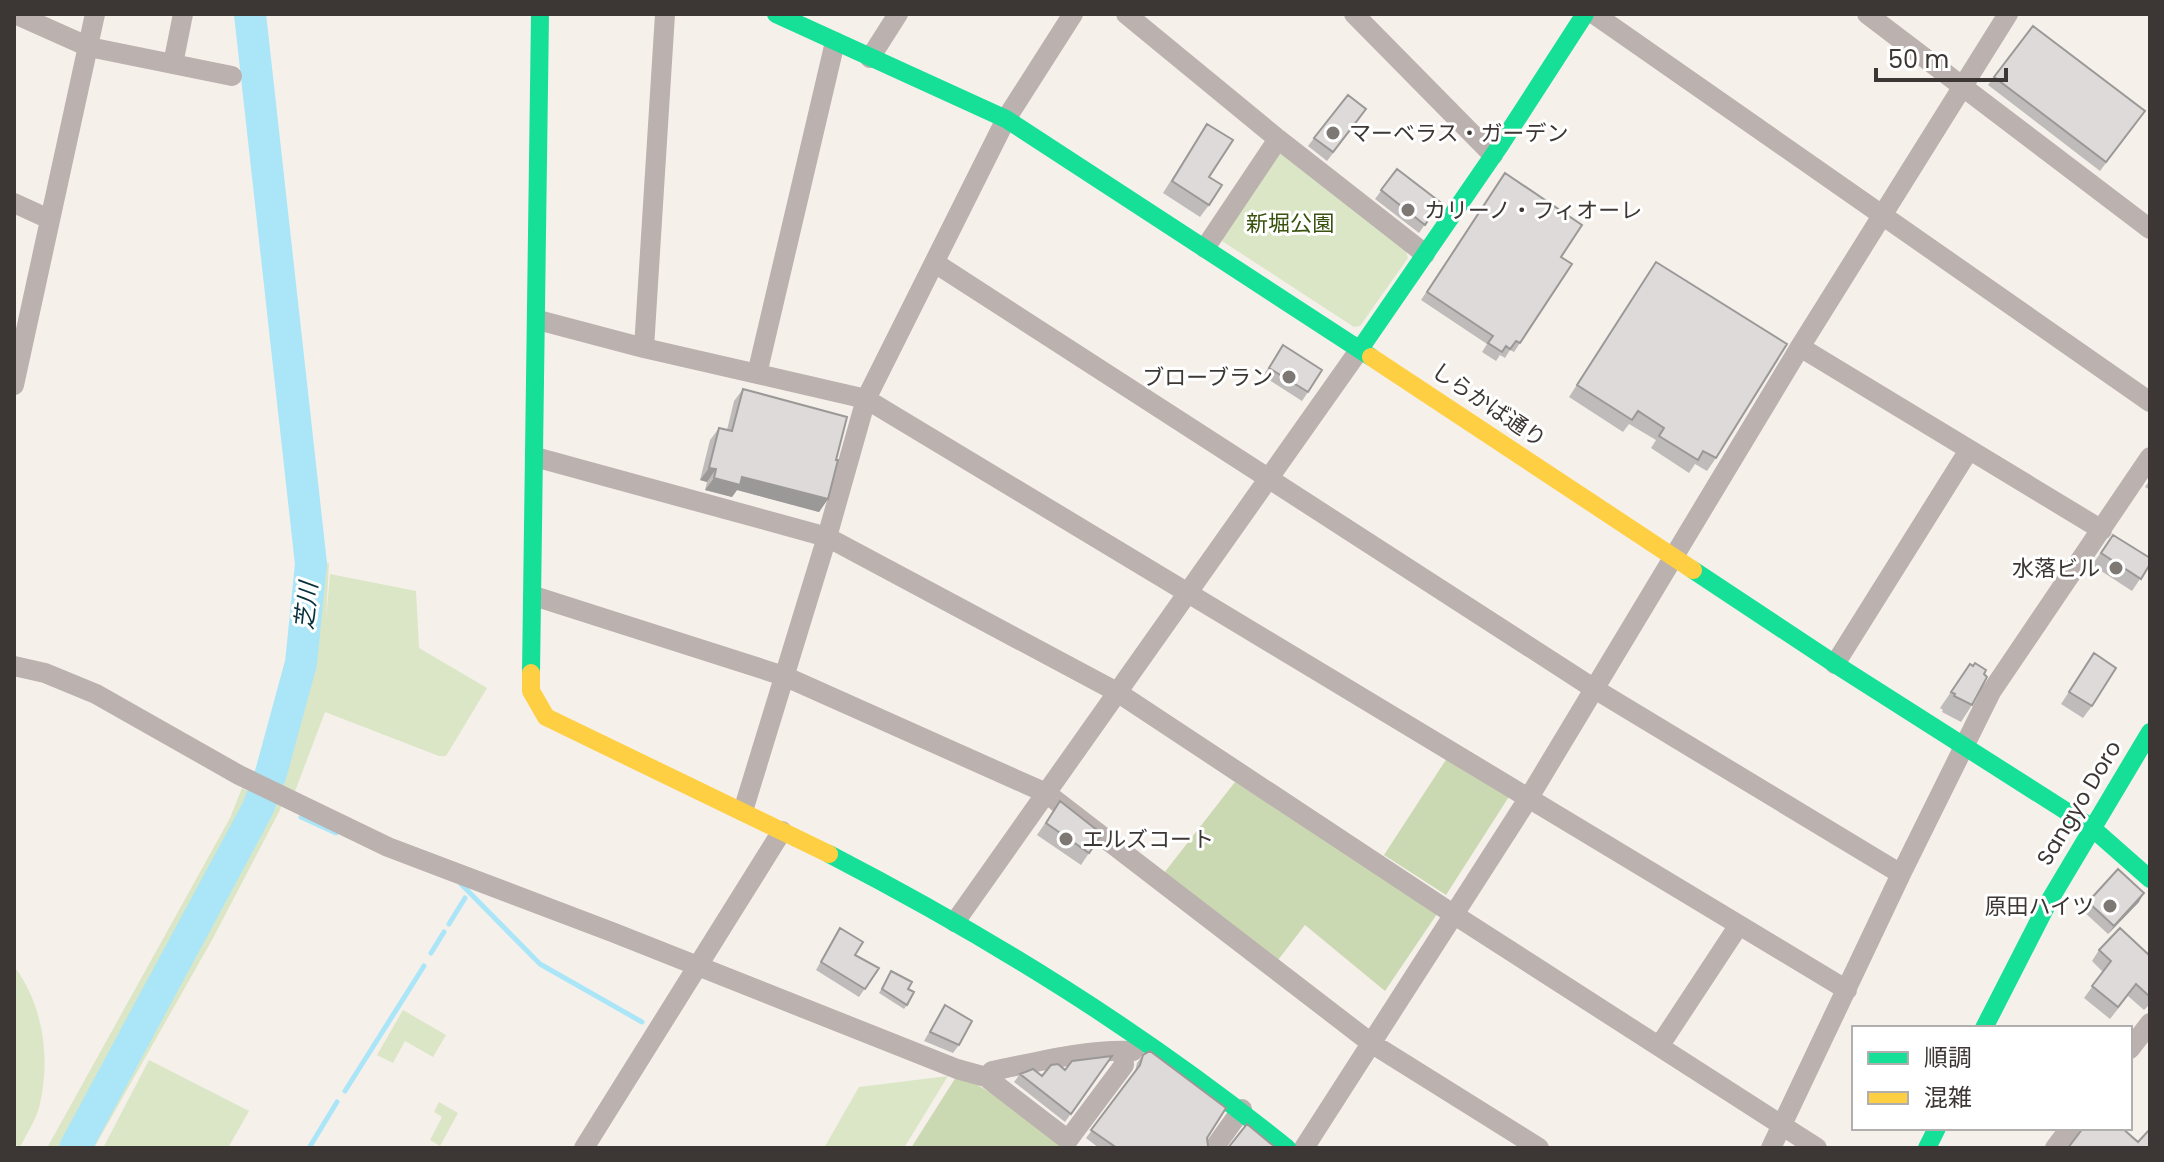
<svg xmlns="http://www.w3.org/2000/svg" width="2164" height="1162" font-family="Poppins,'Noto Sans JP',sans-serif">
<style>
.green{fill:#dae6c5}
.forest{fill:#cbd9b3}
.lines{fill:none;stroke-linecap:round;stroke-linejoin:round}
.stream{stroke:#abe6f8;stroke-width:5}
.river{stroke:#abe6f8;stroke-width:32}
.street{stroke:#bbb1af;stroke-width:20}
.fast{stroke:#16e098;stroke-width:18}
.slow{stroke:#ffcf43;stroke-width:18}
.wall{fill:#bfbbbb}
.shaded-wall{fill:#9b9998}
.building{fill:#dedad9;stroke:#9b9998;stroke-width:2}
.poi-dot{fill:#7d7874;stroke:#fff;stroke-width:3}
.labels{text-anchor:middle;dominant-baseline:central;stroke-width:6;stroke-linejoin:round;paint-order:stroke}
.poi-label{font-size:22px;fill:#3c3734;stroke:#fff;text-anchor:start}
.park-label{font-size:22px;fill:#39520d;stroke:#fff}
.street-label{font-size:22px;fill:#3c3734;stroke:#fff}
.water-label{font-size:24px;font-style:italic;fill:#06303c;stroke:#fff}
</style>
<rect width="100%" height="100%" fill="#f6f0eb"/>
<path class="green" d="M 1283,151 L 1406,251 L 1408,258 L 1360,326 L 1354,327 L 1222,241 L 1220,233 L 1274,153 Z
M 329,563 L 326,620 L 330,574 L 416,591 L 419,648 L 487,688 L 446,756 L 439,756 L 325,712 L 294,794 L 286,791 L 280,810 L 212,940 L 94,1148 L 78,1148 L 260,810 C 291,732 316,650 314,565 Z
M 242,788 L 259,796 L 254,808 L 125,1055 L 71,1148 L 47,1148 L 230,818 Z
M 14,966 C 44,1006 51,1060 39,1108 C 35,1121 26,1135 20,1147 L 14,1144 Z
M 403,1010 L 446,1035 L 433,1057 L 405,1041 L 393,1063 L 377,1055 Z
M 149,1060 L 249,1111 L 228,1148 L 103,1148 Z
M 948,1076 L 904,1148 L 824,1148 L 859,1087 Z
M 439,1102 L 458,1113 L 440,1146 L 430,1140 L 442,1117 L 434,1112 Z"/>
<path class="forest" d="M 1449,755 L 1510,795 L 1446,895 L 1384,855 Z
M 1235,782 L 1439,911 L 1385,991 L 1305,925 L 1278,960 L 1164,873 Z
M 963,1076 L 999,1098 L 1068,1148 L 911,1148 L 956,1077 Z"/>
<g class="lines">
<path class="stream" d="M 301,817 L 336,833
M 461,884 L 540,964 L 642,1022
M 449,924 L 465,898
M 431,953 L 444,932
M 345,1091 L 424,966
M 309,1148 L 337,1102"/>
<path class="river" d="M 75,1148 L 258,808 L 271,773 L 301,663 L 311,564 L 250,14"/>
<path class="street" d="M 15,14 L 89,47 L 232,76
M 1126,14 L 1278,139 L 1425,254
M 1354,14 L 1493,155
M 1594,14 L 2150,402
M 1867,14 L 2150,229
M 870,58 L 898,14
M 173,64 L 183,14
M 14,203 L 49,219
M 1205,248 L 1278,139
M 935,263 L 1593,688 L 1901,874
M 538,320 L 644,348 L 866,399 L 1847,990
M 1800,347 L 2102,530
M 644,348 L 665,14
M 757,374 L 835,42
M 14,385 L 95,14
M 535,457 L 827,537 L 1117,692 L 1453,914 L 1817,1148
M 534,596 L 784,676 L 1046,793 L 1371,1043 L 1539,1148
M 1835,664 L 1969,450
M 14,666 L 45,673 L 96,694 L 239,775 L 388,847 L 612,932 L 957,1069 L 986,1077 L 1068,1140 L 1124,1065 L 1123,1051
M 743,811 L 827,537 L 866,399 L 1006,119 L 1073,14
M 955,922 L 1360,349
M 1660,1045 L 1739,925
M 2130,1049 L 2150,1023
M 986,1077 L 992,1071 C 1038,1062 1085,1049 1133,1051 L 1135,1048
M 584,1148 L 782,831
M 1214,1148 L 1242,1109
M 1304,1148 L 1528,799 L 1800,347 L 2008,14
M 1771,1148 L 1901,874 L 1991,692 L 2150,457
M 2055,1148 L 2070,1128"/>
<path class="fast" d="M 776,14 L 1006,119 L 1371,357
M 1360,349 L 1499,147 L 1585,14
M 1693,570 L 1835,664 L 2091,827 L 2150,879
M 531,673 L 540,14
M 829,854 C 993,939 1143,1032 1287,1148
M 1984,1028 L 2048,903 L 2150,732
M 1927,1148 L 1937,1128"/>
<path class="slow" d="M 1371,357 L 1693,570
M 531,673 L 531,691 L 546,717 L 829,854"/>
</g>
<path class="wall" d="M 2033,26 L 2145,111 L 2100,171 L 1988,85 Z
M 1361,117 L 1327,161 L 1308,146 L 1314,138 Z
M 1207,124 L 1209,205 L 1200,217 L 1163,193 Z
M 1397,169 L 1440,202 L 1419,233 L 1375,199 Z
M 1505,173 L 1561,257 L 1572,264 L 1514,352 L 1510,350 L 1505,358 L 1500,355 L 1496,361 L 1482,352 L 1487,344 L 1421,300 Z
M 1656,262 L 1716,458 L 1707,471 L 1695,464 L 1689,473 L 1651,448 L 1656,440 L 1629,424 L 1623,432 L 1569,397 Z
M 1283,345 L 1308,392 L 1302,401 L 1263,376 Z
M 743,389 L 836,460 L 828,499 L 819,512 L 737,490 L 732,497 L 705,490 L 707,482 L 700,480 L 710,440 L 719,428 L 727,430 L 734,401 Z
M 2150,480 L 2150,490 L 2145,487 Z
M 2113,535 L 2150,564 L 2132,591 L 2092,565 Z
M 2094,653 L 2092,706 L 2083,718 L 2061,704 Z
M 1970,664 L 1984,674 L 1972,705 L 1961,722 L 1942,712 L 1943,710 L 1940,708 Z
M 1060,801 L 1089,853 L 1081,865 L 1037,835 Z
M 2088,902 L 2139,902 L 2108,934 L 2082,910 Z
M 840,928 L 855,955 L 879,968 L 859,997 L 816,970 Z
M 2099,950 L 2150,956 L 2150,1004 L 2144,1010 L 2128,996 L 2110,1019 L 2084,998 L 2103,972 L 2092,961 Z
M 891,971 L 907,1005 L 904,1009 L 879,993 Z
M 945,1005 L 959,1045 L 953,1053 L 924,1041 Z
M 1143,1055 L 1207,1138 L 1208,1146 L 1210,1148 L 1099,1148 L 1086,1138 L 1135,1072 L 1137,1063 Z
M 1112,1056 L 1065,1122 L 1014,1082 L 1020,1074 L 1042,1076 Z"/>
<path class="shaded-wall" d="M 709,468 L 716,469 L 707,482 L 700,480 Z
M 742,477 L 828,499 L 819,512 L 737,490 L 732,497 L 705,490 L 714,478 Z
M 2144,893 L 2139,902 L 2108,934 L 2114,926 Z"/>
<path class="building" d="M 2033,26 L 2145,111 L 2106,162 L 1994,77 Z
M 1348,95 L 1366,109 L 1333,152 L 1314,138 Z
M 1207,124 L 1233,140 L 1209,177 L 1222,185 L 1209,205 L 1172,181 Z
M 1397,169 L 1440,202 L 1425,225 L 1381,190 Z
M 1505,173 L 1582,225 L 1561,257 L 1572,264 L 1520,343 L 1516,341 L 1510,349 L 1506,346 L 1502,352 L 1488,343 L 1493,336 L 1427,292 Z
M 1656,262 L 1787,344 L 1716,458 L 1703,451 L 1698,460 L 1659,436 L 1664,428 L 1638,411 L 1632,420 L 1577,385 Z
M 1283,345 L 1322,370 L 1308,392 L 1269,368 Z
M 743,389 L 847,417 L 836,460 L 838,460 L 828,499 L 742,477 L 740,485 L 714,478 L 716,469 L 709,468 L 719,428 L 732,431 Z
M 2113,535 L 2150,558 L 2150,564 L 2141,579 L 2101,553 Z
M 2094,653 L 2116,668 L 2092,706 L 2069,692 Z
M 1975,663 L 1986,670 L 1984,674 L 1987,677 L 1972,705 L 1954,696 L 1955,694 L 1951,692 L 1970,664 L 1973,666 Z
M 1060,801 L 1102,834 L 1089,853 L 1046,823 Z
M 2118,869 L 2144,893 L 2114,926 L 2088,902 Z
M 840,928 L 863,942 L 855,955 L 879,968 L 865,989 L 821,962 Z
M 2120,928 L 2150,956 L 2150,997 L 2136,984 L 2118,1007 L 2092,986 L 2111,961 L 2099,950 Z
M 891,971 L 912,982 L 908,989 L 914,992 L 907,1005 L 882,989 Z
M 945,1005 L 972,1021 L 959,1045 L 930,1032 Z
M 1150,1051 L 1226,1108 L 1207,1138 L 1208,1146 L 1210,1148 L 1117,1148 L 1091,1130 L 1140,1065 L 1143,1055 Z
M 1112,1056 L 1071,1114 L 1020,1074 L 1033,1069 L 1042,1076 L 1051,1065 L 1058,1064 L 1065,1070 L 1072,1061 Z
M 1247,1124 L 1276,1148 L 1228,1148 Z
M 2083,1128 L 2122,1128 L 2138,1142 L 2150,1129 L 2150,1148 L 2068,1148 Z"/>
<g class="poi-dot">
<circle cx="1333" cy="133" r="8"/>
<circle cx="1408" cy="210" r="8"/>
<circle cx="1289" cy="377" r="8"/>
<circle cx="2116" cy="568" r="8"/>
<circle cx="1066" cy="839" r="8"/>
<circle cx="2110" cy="906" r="8"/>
</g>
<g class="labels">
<g class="poi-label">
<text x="1349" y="133">マーベラス・ガーデン</text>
<text x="1424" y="210">カリーノ・フィオーレ</text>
<text x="1273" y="377" text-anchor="end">ブローブラン</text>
<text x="2100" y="568" text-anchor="end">水落ビル</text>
<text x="1082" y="839">エルズコート</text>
<text x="2094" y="906" text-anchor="end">原田ハイツ</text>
</g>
<g class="park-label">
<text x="1290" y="223">新堀公園</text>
</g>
<g class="street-label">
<text transform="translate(1489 405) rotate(34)">しらかば通り</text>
<text transform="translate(2079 803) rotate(-59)">Sangyo Doro</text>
</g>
<g class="water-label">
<text transform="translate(306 606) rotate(-84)">芝川</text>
</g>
</g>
<rect width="2164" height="1162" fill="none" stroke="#3c3734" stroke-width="32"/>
<rect x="1852" y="1026" width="280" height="104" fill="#ffffff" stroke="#b1afae" stroke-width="2"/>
<rect x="1868" y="1052" width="40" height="12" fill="#16e098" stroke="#b1afae" stroke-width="2"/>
<text x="1924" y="1066" font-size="24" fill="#3c3734">順調</text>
<rect x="1868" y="1092" width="40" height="12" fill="#ffcf43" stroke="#b1afae" stroke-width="2"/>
<text x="1924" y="1106" font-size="24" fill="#3c3734">混雑</text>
<path d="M1876 68v12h130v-12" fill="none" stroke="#3c3734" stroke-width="4"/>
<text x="1888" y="68" font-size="24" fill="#3c3734" stroke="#ffffff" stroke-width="6" paint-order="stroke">50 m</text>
</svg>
